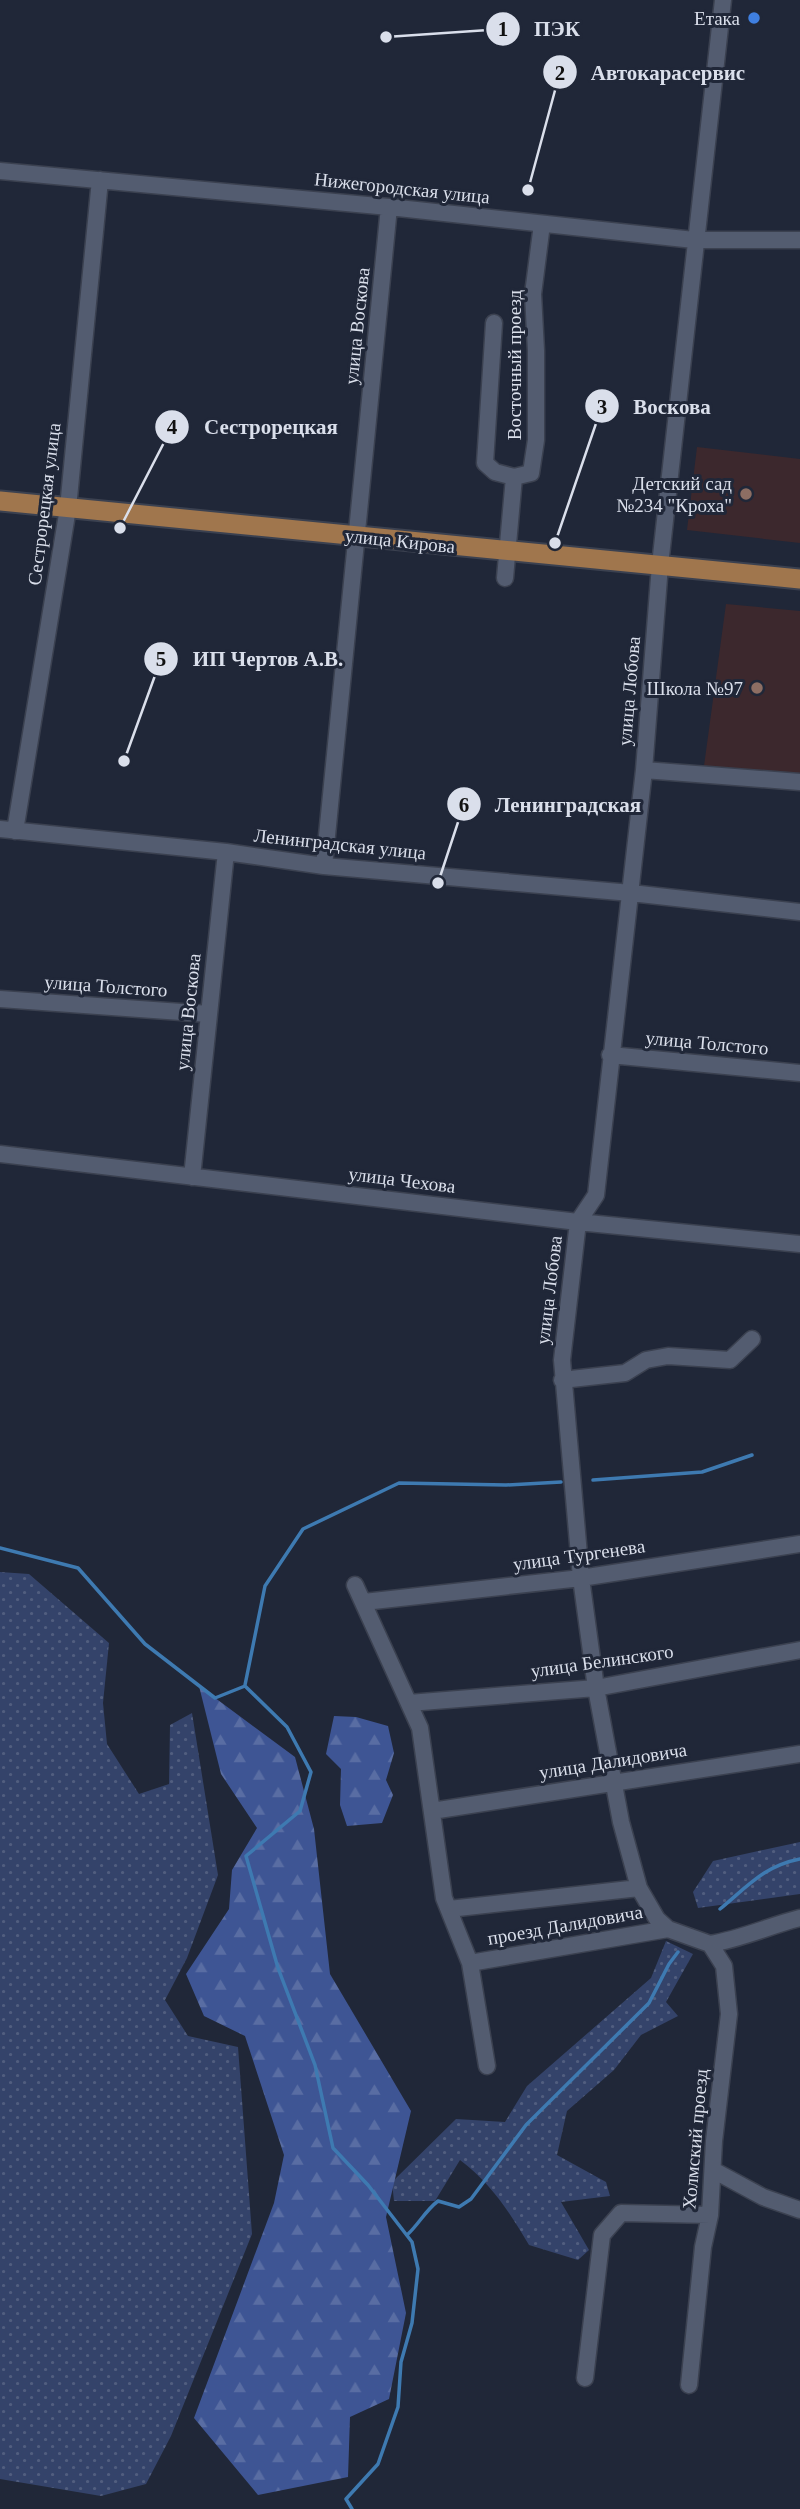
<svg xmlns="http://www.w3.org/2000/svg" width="800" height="2509" font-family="Georgia,serif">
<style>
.education{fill:#3c282d}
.grass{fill:url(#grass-dots)}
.forest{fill:url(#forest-firs)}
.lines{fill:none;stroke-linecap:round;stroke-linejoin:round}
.stream{stroke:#3e7ab1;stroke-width:3.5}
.minor-casing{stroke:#3b4150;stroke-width:19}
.major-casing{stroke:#3b4150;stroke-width:23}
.minor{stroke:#535c70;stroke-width:16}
.major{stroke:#a0764d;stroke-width:19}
.shop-dot{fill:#3f7fe0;stroke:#202738;stroke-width:2.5}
.education-dot{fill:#8d6e63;stroke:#202738;stroke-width:2.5}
.labels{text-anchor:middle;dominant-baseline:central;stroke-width:6;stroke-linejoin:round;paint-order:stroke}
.poi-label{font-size:19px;fill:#dadfeb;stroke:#202738;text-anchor:end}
.street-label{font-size:19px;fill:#dadfeb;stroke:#202738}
.leader{fill:none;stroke:#dadfeb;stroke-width:2.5}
.callout-dot{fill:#dadfeb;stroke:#202738;stroke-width:2.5}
.mark-label{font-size:21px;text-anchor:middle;font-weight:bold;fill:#111}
.callout-label{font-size:21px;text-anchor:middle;font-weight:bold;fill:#dadfeb;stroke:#202738;stroke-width:6;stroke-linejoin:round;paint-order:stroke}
</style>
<defs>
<pattern id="grass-dots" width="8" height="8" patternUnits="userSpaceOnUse" patternTransform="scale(1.75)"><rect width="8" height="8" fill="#34436a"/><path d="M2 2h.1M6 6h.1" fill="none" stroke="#515e7f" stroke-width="1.8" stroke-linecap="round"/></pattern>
<pattern id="forest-firs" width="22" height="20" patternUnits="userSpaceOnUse" patternTransform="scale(1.75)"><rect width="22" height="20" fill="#3e5594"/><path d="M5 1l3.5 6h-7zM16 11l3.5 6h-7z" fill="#596da3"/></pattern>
</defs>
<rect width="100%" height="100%" fill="#202738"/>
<path class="education" d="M 697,447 L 800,459 L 800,543 L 687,530 Z
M 726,604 L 800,611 L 800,775 L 704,766 Z"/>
<path class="grass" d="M 0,1572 L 29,1574 L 109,1643 L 103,1703 L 107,1744 L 139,1794 L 169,1784 L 170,1725 L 192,1713 L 218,1875 L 187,1958 L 165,2000 L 188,2036 L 238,2047 L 252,2234 L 171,2436 L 146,2484 L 101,2496 L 0,2479 Z
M 800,1842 L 800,1894 L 698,1908 L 693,1892 L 713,1861 Z
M 666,1941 L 693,1954 L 666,2002 L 678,2016 L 641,2035 L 614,2070 L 567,2111 L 557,2155 L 606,2182 L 610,2196 L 561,2202 L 589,2250 L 578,2260 L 529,2245 C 510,2213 491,2183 460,2160 L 435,2201 L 394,2201 L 392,2182 L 456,2119 L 505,2122 L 527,2086 L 651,1978 Z"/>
<path class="forest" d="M 199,1686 L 295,1757 L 314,1829 L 330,1974 L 411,2111 L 386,2217 L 406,2313 L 389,2399 L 350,2417 L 348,2477 L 258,2495 L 194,2418 L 274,2203 L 284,2155 L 245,2036 L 204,2016 L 186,1974 L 229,1909 L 232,1870 L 257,1828 L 221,1774 Z
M 334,1716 L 356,1717 L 388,1726 L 394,1753 L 386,1780 L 393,1795 L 382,1823 L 347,1826 L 340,1805 L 341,1769 L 326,1754 Z"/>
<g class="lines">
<path class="stream" d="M 593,1480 L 702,1472 L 752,1455
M 0,1548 L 78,1568 L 145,1644 L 215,1698 L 245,1686 L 287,1727 L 311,1772 L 300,1811 L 246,1856 L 278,1968 L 315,2065 L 333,2148 L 368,2185 L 412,2242 L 418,2269 L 412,2323 L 401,2362 L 398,2407 L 378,2464 L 346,2499 L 352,2509
M 245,1685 L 265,1586 L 303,1529 L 399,1483 L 506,1485 L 561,1482
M 720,1909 C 748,1886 764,1866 800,1859
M 407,2235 C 419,2224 425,2211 438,2201 L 459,2207 L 471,2199 L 526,2125 L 649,2003 L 669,1964 L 678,1952"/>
<defs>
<path id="minor" d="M 0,171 L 389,207 L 694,240 L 800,240
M 494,323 L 485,463 L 495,472 L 514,477
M 505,578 L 514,477 L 531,473 L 536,440 L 536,351 L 533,294 L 542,224
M 644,770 L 800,782
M 0,829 L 226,852 L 324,866 L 631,893 L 800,912
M 15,831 L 68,508 L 100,180
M 324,866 L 389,207
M 0,999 L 209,1014
M 610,1055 L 800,1073
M 0,1154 L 578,1222 L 800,1244
M 192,1177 L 226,852
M 562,1380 L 625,1373 L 646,1360 L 668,1356 L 730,1360 L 752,1339
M 355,1585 L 420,1728 L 444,1898 L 470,1963 L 487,2066
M 364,1602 L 581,1578 L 800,1544
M 409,1703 L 596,1688 L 800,1650
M 432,1811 L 800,1754
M 449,1909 L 639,1888
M 710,1944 C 741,1939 769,1926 800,1918
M 470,1963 L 668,1929
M 713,2170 L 763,2197 L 800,2210
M 585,2378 L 602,2235 L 621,2213 L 710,2215
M 689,2385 L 703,2247 L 710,2215 L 714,2141 L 729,2014 L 724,1966 L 710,1944 L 668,1929 L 657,1919 L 639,1888 L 621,1822 L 596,1688 L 581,1578 L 562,1360 L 578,1222 L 596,1195 L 644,770 L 660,565 L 723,0"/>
<path id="major" d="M 0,501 L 800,579"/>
</defs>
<use href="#minor" class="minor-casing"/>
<use href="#major" class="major-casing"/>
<use href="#minor" class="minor"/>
<use href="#major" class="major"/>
</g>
<circle class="shop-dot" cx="754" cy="18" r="7"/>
<g class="education-dot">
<circle cx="746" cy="494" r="7"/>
<circle cx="757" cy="688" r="7"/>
</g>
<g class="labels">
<g class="poi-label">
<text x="740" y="18">Етака</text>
<text x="732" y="483">Детский сад<tspan x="732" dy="22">№234 "Кроха"</tspan></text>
<text x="743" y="688">Школа №97</text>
</g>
<g class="street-label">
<text transform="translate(402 188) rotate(6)">Нижегородская улица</text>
<text transform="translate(357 326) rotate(-84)">улица Воскова</text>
<text transform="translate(514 365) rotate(-90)">Восточный проезд</text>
<text transform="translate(44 504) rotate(-83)">Сестрорецкая улица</text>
<text transform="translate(400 541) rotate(6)">улица Кирова</text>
<text transform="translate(629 691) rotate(-85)">улица Лобова</text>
<text transform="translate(340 844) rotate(6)">Ленинградская улица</text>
<text transform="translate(106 986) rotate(4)">улица Толстого</text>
<text transform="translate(188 1012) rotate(-84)">улица Воскова</text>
<text transform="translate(707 1043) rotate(5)">улица Толстого</text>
<text transform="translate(402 1180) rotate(7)">улица Чехова</text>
<text transform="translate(549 1290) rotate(-83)">улица Лобова</text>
<text transform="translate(579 1555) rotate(-8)">улица Тургенева</text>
<text transform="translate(602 1661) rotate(-8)">улица Белинского</text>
<text transform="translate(613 1761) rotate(-9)">улица Далидовича</text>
<text transform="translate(565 1925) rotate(-10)">проезд Далидовича</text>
<text transform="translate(695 2139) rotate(-85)">Холмский проезд</text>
</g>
</g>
<path class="leader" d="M386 37L503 29M528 190L560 72M555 543L602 406M120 528L172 427M124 761L161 659M438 883L464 804"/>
<g class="callout-dot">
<circle cx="386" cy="37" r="7"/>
<circle cx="528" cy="190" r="7"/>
<circle cx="555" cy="543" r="7"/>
<circle cx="120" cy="528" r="7"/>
<circle cx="124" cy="761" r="7"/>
<circle cx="438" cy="883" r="7"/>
<circle cx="503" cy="29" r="18"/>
<circle cx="560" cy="72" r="18"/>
<circle cx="602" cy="406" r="18"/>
<circle cx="172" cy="427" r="18"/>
<circle cx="161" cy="659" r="18"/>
<circle cx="464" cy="804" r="18"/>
</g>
<g class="mark-label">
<text x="503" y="36">1</text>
<text x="560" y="80">2</text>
<text x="602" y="414">3</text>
<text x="172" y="434">4</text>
<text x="161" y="666">5</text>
<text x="464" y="812">6</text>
</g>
<g class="callout-label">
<text x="557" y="36">ПЭК</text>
<text x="668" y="80">Автокарасервис</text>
<text x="672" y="414">Воскова</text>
<text x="271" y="434">Сестрорецкая</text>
<text x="268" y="666">ИП Чертов А.В.</text>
<text x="568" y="812">Ленинградская</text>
</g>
</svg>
